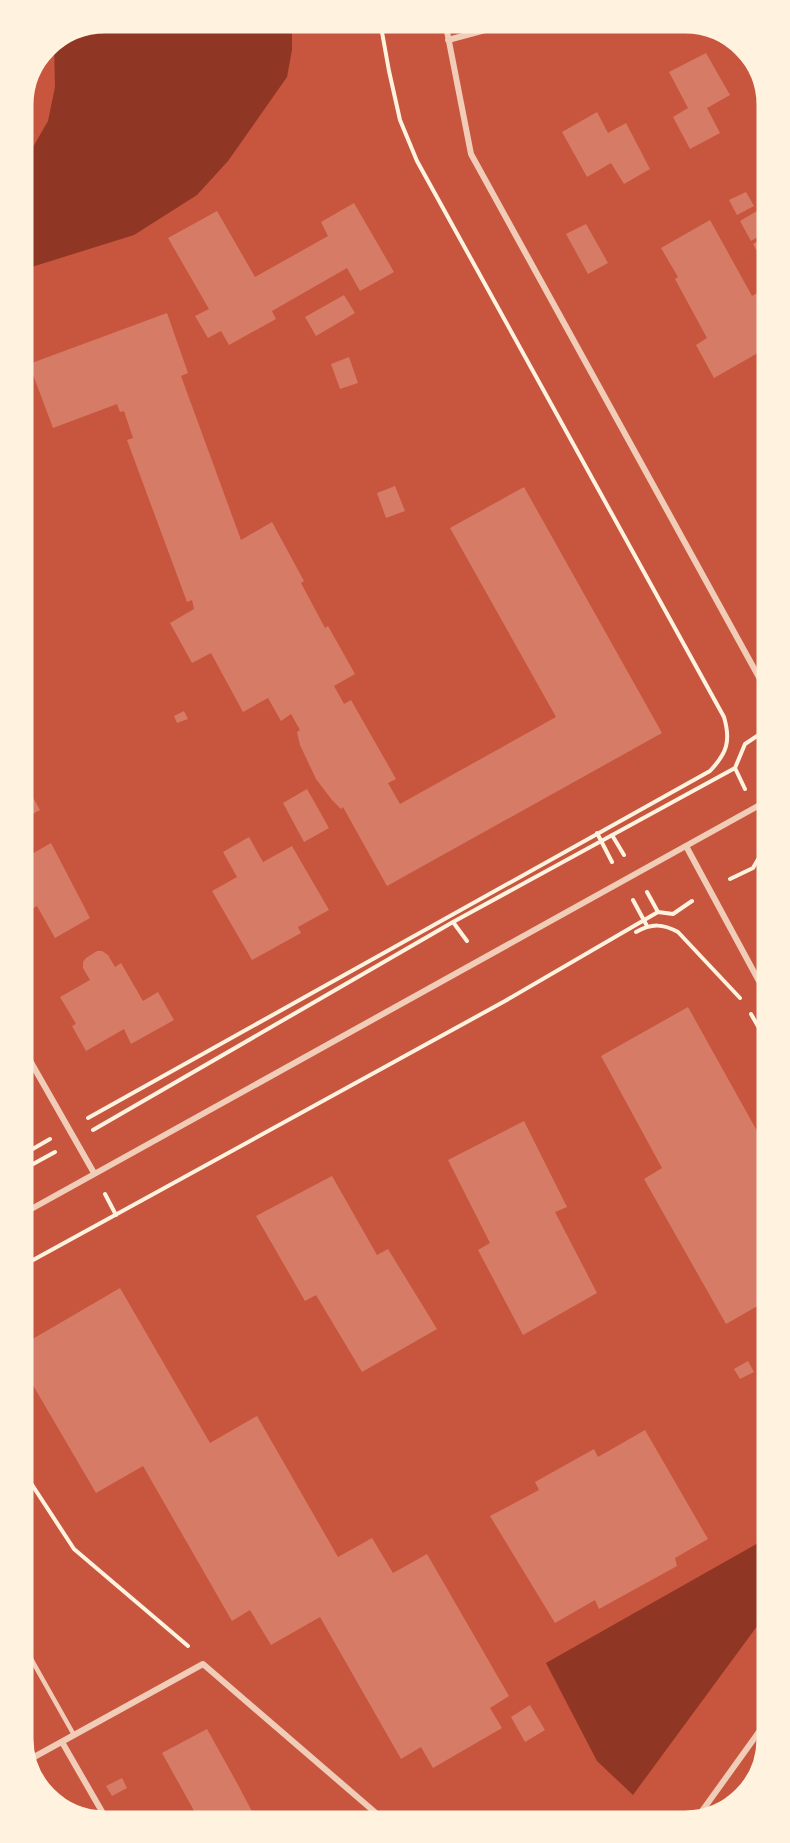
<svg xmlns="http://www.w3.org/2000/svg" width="790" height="1843" font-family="Jost,sans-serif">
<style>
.water{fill:#8f3625}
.building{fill:#d67c66}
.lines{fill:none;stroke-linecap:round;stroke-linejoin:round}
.path{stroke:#fff3e0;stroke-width:4}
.service{stroke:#f1ccb7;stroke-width:4.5}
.minor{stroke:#f1ccb7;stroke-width:6}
.rim{fill:none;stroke:#fff3e0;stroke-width:3}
</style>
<rect width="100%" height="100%" fill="#c8553d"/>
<path class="water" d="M 104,21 L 292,21 L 292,50 L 287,77 L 228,161 L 197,195 L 134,235 L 22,270 L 21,168 L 48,121 L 55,87 L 54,42 Z
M 760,1542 L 769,1550 L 769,1610 L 633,1795 L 597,1761 L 546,1663 Z"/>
<path class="building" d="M 706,53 L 730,95 L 707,108 L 720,133 L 690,149 L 673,117 L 688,108 L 669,72 Z
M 597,112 L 608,133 L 626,123 L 650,169 L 624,184 L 611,163 L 587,177 L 562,132 Z
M 746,192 L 754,206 L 737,215 L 729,200 Z
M 354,203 L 394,272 L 360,291 L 347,268 L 272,311 L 276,319 L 229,345 L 221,331 L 208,338 L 195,316 L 209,309 L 168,238 L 217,211 L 255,277 L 328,236 L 321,222 Z
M 757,211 L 765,225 L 765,233 L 751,241 L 740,221 Z
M 710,220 L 752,296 L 764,289 L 765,291 L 765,349 L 714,378 L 696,345 L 707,338 L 675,279 L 678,277 L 661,248 Z
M 586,224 L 608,263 L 588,274 L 566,234 Z
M 765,237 L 765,266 L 753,244 Z
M 344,295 L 355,313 L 316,336 L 305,317 Z
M 167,313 L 188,373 L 181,376 L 241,540 L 272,522 L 304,581 L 301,583 L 325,628 L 328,626 L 355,674 L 334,686 L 344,704 L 351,700 L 396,779 L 388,783 L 400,804 L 556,717 L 450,528 L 524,487 L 662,733 L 387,886 L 343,807 L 341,809 L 332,800 L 316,779 L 300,745 L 297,732 L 300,730 L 291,714 L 281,721 L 268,698 L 243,712 L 211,653 L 192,663 L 170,623 L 194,609 L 192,600 L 187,602 L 127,440 L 133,438 L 124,411 L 120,412 L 117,404 L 53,428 L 29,364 Z
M 349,357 L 358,383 L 340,389 L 331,364 Z
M 395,486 L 405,511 L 386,518 L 377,493 Z
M 23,665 L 33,684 L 23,690 Z
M 184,711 L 188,719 L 177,723 L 174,716 Z
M 26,785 L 40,810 L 23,819 L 23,786 Z
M 307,789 L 329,828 L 304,842 L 283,803 Z
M 249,837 L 263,862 L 292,846 L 329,910 L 298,927 L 301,933 L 252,960 L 212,891 L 237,877 L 223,852 Z
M 51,843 L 90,918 L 55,938 L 37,906 L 23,914 L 23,859 Z
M 97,951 L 102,951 L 108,955 L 115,967 L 121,963 L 143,1001 L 158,992 L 174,1020 L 131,1044 L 124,1029 L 86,1051 L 72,1026 L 76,1024 L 60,997 L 90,980 L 83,968 L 83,962 L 86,958 Z
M 688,1007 L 767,1149 L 768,1300 L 726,1324 L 644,1179 L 662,1168 L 601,1056 Z
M 524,1121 L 567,1207 L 555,1212 L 597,1293 L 523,1335 L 478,1250 L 490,1243 L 448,1160 Z
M 332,1176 L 377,1255 L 388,1249 L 437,1329 L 362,1372 L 316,1295 L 305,1301 L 256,1216 Z
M 120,1288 L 210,1443 L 257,1416 L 338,1557 L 372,1538 L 393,1573 L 427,1554 L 509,1696 L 490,1708 L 502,1728 L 433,1768 L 421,1747 L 401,1759 L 320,1617 L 271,1645 L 250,1610 L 232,1621 L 143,1466 L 96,1493 L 24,1370 L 24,1344 Z
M 748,1361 L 754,1372 L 740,1379 L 734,1369 Z
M 645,1430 L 708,1539 L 675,1558 L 677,1566 L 599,1609 L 595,1600 L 555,1623 L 490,1516 L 539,1490 L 535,1482 L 594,1449 L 598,1457 Z
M 530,1705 L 545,1730 L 525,1742 L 511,1717 Z
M 207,1729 L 237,1783 L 257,1821 L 199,1821 L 192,1807 L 162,1753 Z
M 122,1778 L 127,1788 L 112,1796 L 106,1786 Z
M 74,1804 L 79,1814 L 65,1809 Z"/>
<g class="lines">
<path class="path" d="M 735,768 L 745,789
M 597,833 L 612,862
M 612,835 L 624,855
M 730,879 L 753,868 L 767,844
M 647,892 L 658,912
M 633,900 L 647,926
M 453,922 L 467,941
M 636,932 C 652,923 663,924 678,932 L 740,998
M 751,1014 L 767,1042
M 88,1118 L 710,771 C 727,753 731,741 724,717 L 417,161 L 400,120 L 389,71 L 380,21
M 93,1130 L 453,922 L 735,768 L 745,744 L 766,730
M 24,1154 L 50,1139
M 24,1169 L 55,1152
M 105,1194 L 116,1215
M 24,1265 L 505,1001 L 658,912 L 673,914 L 692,901
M 25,1474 L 74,1549 L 188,1646"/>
<path class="service" d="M 25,1648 L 74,1735"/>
<path class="minor" d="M 445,21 L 471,154 L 766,690
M 448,40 L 519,21
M 686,846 L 767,996
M 24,1050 L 94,1173
M 24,1213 L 767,801
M 62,1742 L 108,1822
M 25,1762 L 203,1664 L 384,1820
M 697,1818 L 769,1718"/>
</g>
<path d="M0 0H790V1843H0ZM105 32H685A73 73 0 0 1 758 105V1739A73 73 0 0 1 685 1812H105A73 73 0 0 1 32 1739V105A73 73 0 0 1 105 32Z" fill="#fff3e0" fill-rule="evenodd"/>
<path class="rim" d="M105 32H685A73 73 0 0 1 758 105V1739A73 73 0 0 1 685 1812H105A73 73 0 0 1 32 1739V105A73 73 0 0 1 105 32Z"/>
</svg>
